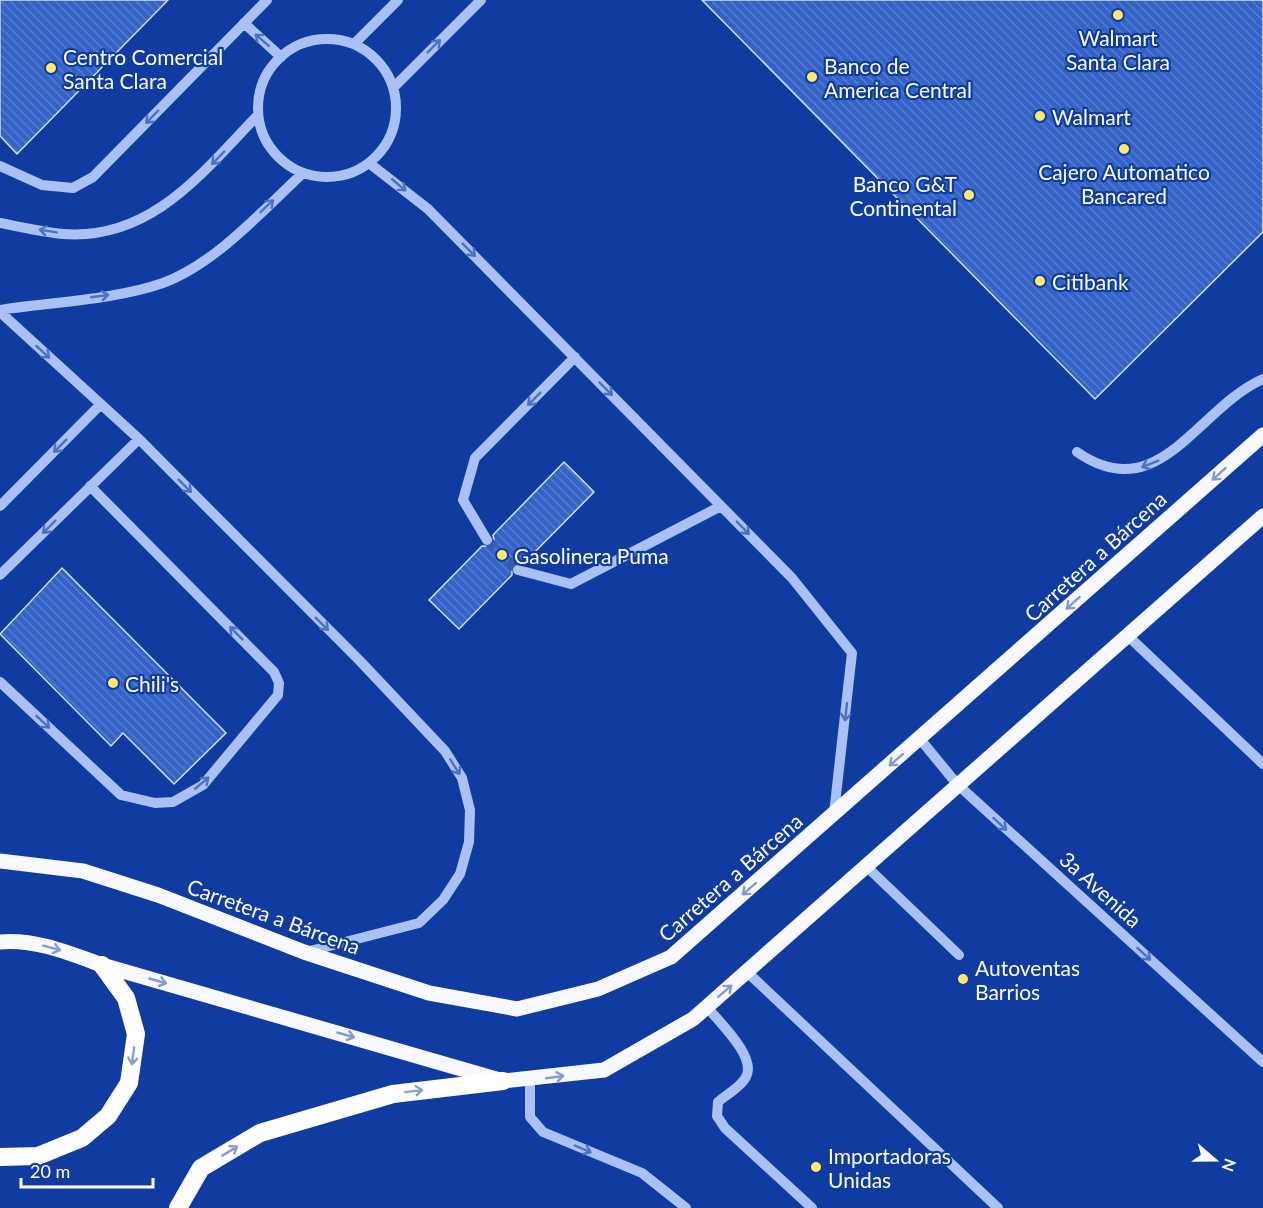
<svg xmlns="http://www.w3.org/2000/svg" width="1263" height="1208" font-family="Lato,sans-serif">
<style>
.building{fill:url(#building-back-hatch);stroke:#d2e0fe;stroke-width:1.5}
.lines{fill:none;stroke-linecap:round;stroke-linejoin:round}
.minor-tunnel{stroke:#3459af;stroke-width:10;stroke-dasharray:10 5;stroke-linecap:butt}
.minor{stroke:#a9c1f5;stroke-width:10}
.major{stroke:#f7f9ff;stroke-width:15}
.highway{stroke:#fff;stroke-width:18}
.oneway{stroke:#4d71c3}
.oneway2{stroke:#849ad0}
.oneway3{stroke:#889ed0}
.poi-dot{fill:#ffe86d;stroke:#103ca1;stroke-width:2}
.labels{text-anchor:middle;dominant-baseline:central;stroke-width:4.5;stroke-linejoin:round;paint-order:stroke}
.poi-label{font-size:21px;fill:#fff;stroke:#103ca1;text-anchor:start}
.street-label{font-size:21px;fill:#fff;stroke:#103ca1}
</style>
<defs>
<pattern id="building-back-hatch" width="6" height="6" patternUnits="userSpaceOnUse" patternTransform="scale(1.5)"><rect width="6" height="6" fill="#3462c6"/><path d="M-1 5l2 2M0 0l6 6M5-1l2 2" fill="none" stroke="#527acf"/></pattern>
</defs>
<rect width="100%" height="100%" fill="#103ca1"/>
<path class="building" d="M 0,0 L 168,0 L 17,154 L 0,136 Z
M 702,0 L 1263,0 L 1263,232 L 1095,399 Z
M 564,462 L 594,492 L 523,564 L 512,565 L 512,575 L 459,629 L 429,600 L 482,546 L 491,546 L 494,540 L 493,535 Z
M 62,568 L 226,733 L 174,784 L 123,733 L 111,746 L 0,634 Z"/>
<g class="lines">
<path class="minor-tunnel" d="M 487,540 L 518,570"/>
<path class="minor" d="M 244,23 L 281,57
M258 108a69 69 0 1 1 138 0a69 69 0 1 1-138 0Z
M 354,44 L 398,0
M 393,88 L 481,0
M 369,163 L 428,209 L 721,506 L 792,578 L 852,653 L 834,813
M 0,166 L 42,185 L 73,188 L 93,177 L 267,0
M 0,223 C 21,227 42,232 63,234 C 151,241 203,172 258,115
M 0,310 C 52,302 114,300 163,283 C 215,264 263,210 303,173
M 0,312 L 139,439 L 360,661 L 445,751 L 462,778 L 470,810 L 469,842 L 460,874 L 443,900 L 419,923 L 306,952
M 1077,452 C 1159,509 1197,408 1263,379
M 0,506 L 101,404
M 487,540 L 463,500 L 475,458 L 575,357
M 518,570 L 571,584 L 721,506
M 0,575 L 139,439
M 1127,635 L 1263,764
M 0,682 L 121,795 L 155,803 L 173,802 L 203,785 L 278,695 L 279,683 L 274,672 L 90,486
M 920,739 L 957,784 L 1263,1062
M 866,866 L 959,955
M 747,972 L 998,1208
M 707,1007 C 719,1022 757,1057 746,1077 C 741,1087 726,1095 718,1102 L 717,1116 L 725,1128 L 812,1208
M 530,1080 L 530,1117 L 543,1132 L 642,1173 L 686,1208"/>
<path class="major" d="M 0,861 L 83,871 L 158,895 L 304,952 L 429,993 L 517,1009 L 598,989 L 671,957 L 1263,435
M 0,942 C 36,939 69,953 102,965 L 503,1081 L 604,1070 L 693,1019 L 1263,516"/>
<path class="highway" d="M 0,1157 L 38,1156 L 82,1138 L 108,1116 L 129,1083 L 136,1034 L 126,998 L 102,965
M 178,1208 L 201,1168 L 260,1133 L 393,1094 L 503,1081"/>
</g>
<defs><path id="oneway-shaft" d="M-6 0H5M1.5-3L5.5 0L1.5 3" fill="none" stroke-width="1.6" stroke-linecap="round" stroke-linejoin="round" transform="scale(1.5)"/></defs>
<g class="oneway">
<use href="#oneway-shaft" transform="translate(262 40) rotate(-139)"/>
<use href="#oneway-shaft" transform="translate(434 46) rotate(-45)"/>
<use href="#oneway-shaft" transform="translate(152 117) rotate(134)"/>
<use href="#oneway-shaft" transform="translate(218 158) rotate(134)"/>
<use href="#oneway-shaft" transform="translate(399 185) rotate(40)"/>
<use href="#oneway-shaft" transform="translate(267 206) rotate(-43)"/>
<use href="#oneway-shaft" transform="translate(48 231) rotate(-171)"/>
<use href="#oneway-shaft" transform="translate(469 250) rotate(45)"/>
<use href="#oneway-shaft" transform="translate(100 296) rotate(-8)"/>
<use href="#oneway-shaft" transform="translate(43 352) rotate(42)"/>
<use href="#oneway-shaft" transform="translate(606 389) rotate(45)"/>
<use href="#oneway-shaft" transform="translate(534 399) rotate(135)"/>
<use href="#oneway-shaft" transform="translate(60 446) rotate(135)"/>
<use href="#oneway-shaft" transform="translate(1150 464) rotate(158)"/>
<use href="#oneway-shaft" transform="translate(185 486) rotate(45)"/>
<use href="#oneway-shaft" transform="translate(49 527) rotate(135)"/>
<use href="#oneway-shaft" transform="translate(743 528) rotate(46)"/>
<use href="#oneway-shaft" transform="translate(322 624) rotate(45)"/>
<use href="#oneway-shaft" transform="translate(236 633) rotate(-135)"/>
<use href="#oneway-shaft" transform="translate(846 712) rotate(96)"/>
<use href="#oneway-shaft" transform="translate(43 722) rotate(43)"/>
<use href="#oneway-shaft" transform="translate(455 767) rotate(58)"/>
<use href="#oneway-shaft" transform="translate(202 783) rotate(-40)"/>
<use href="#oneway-shaft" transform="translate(1000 824) rotate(42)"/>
<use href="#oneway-shaft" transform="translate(1144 954) rotate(42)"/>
<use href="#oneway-shaft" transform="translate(583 1149) rotate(23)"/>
</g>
<g class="oneway2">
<use href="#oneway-shaft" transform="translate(1219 474) rotate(138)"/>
<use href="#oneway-shaft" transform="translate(1073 603) rotate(138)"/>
<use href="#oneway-shaft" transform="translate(896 760) rotate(139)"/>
<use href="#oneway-shaft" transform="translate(749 889) rotate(139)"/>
<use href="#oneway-shaft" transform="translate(52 948) rotate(15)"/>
<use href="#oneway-shaft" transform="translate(158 981) rotate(16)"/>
<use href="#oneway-shaft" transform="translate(725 991) rotate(-41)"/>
<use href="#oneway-shaft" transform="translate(346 1035) rotate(16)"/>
<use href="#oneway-shaft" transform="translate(555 1077) rotate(-8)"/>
</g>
<g class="oneway3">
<use href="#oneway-shaft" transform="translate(133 1056) rotate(98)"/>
<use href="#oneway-shaft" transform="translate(414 1091) rotate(-7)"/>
<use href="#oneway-shaft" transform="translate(230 1151) rotate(-31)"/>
</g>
<g class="poi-dot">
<circle cx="1118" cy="15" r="6"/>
<circle cx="51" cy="68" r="6"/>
<circle cx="812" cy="77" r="6"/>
<circle cx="1040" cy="116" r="6"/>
<circle cx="1124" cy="149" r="6"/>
<circle cx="969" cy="195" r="6"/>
<circle cx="1040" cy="281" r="6"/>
<circle cx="502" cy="555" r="6"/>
<circle cx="113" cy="683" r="6"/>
<circle cx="963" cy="979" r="6"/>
<circle cx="816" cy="1167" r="6"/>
</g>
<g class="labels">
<g class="poi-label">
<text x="1118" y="37" text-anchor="middle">Walmart<tspan x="1118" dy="24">Santa Clara</tspan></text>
<text x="63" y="56">Centro Comercial<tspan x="63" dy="24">Santa Clara</tspan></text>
<text x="824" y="65">Banco de<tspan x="824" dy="24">America Central</tspan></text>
<text x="1052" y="116">Walmart</text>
<text x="1124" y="171" text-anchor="middle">Cajero Automatico<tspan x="1124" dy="24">Bancared</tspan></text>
<text x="957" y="183" text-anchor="end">Banco G&amp;T<tspan x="957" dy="24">Continental</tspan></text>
<text x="1052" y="281">Citibank</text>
<text x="514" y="555">Gasolinera Puma</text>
<text x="125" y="683">Chili's</text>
<text x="975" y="967">Autoventas<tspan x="975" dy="24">Barrios</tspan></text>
<text x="828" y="1155">Importadoras<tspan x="828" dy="24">Unidas</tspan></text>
</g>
<g class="street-label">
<text transform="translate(1095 556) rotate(-42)">Carretera a Bárcena</text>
<text transform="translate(730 877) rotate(-41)">Carretera a Bárcena</text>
<text transform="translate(1101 889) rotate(42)">3a Avenida</text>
<text transform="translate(274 916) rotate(20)">Carretera a Bárcena</text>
</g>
</g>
<g transform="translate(1215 1160) rotate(110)" stroke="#103ca1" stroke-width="4.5" paint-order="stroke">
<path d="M0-4.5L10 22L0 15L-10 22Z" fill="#ffffff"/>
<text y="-9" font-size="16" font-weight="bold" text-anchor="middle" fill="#ffffff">N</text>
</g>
<path d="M21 1178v9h132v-9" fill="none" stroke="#ffffff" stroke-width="3"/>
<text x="30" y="1178" font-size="18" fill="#ffffff" stroke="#103ca1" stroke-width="4.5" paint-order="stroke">20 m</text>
</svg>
